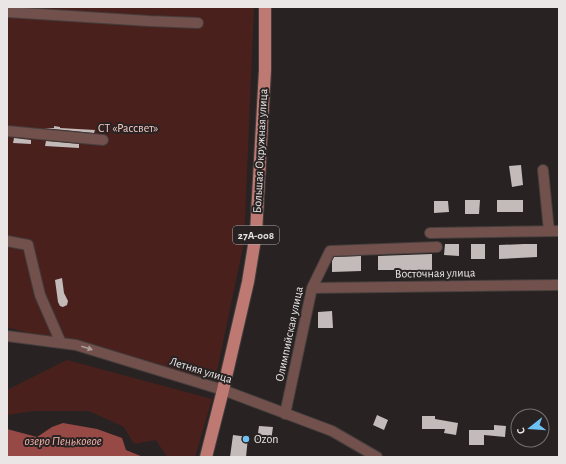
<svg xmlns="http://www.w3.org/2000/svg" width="566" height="464" font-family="'Alegreya Sans',sans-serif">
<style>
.green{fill:#4a201d}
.water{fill:#974a45}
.building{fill:#c2bbba}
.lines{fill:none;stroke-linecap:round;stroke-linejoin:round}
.minor-casing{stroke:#433e3d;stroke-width:12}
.major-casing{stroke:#433e3d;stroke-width:14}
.minor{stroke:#72504c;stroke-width:10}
.major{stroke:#bf7973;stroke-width:12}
.oneway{fill:#ae9b98}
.poi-dot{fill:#6dc2f3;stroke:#282322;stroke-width:1.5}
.labels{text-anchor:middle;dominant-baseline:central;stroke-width:4;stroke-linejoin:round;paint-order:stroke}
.shield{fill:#282322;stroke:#afacaa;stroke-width:1}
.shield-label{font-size:11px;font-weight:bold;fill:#e9e6e5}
.park-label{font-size:12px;fill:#f5c7c1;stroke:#282322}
.street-label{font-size:12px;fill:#e9e6e5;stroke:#282322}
.poi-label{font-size:12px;fill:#e9e6e5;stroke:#282322;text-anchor:start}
.water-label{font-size:13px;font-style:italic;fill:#f6b2ab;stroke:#282322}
</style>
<rect width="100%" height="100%" fill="#282322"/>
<path class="green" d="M 7,7 L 254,7 L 244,242 L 217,371 L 198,382 L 7,327 Z
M 67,360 L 212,399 L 195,457 L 167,457 L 156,440 L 134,444 L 124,427 L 89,411 L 34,411 L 7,415 L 7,390 Z"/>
<path class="water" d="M 63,423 L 97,429 L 122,438 L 126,450 L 143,457 L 7,457 L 7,429 L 37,437 L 52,427 Z"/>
<path class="building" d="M 54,126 L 60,127 L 60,128 L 95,130 L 94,133 L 44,128 L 54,128 Z
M 14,138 L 31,140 L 31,144 L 13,143 Z
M 46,141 L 79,144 L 79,148 L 45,146 Z
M 521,165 L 523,185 L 512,187 L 509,166 Z
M 465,200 L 480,200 L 479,214 L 465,214 Z
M 497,200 L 523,200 L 523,212 L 497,212 Z
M 434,201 L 448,201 L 449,212 L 434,213 Z
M 445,244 L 459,244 L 459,256 L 444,255 Z
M 471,244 L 485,244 L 485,259 L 471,259 Z
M 524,244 L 537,244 L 537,257 L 499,259 L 499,245 Z
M 432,254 L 432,270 L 378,270 L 378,256 Z
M 361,256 L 361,271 L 332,272 L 332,261 L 334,257 Z
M 62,278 L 64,293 L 68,301 L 67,305 L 63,307 L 60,306 L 58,302 L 55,280 Z
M 332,311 L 333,328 L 318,328 L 318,312 Z
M 377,415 L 388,420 L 384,430 L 373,425 Z
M 422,416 L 435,416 L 435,419 L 458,423 L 456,435 L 444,433 L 445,429 L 422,429 Z
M 494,425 L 506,426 L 505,437 L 484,435 L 484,445 L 469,445 L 469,430 L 494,430 Z
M 259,426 L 273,427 L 271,441 L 257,440 Z
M 233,435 L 248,437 L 246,457 L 230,457 Z"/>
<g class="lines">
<defs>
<path id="minor" d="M 7,12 L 149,21 L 198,23
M 7,131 L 103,140
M 543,170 L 549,231
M 430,233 L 559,231
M 7,241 L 28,245 L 40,295 L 61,343
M 312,288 L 559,285
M 7,336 L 76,345 L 223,390 L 332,431 L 377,457
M 285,414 L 312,288 L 330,251 L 437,247"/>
<path id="major" d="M 206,457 L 223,390 L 248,282 L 256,233 L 265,70 L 265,7"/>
</defs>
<use href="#minor" class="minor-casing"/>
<use href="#major" class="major-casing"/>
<use href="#minor" class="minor"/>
<use href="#major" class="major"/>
</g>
<defs><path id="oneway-solid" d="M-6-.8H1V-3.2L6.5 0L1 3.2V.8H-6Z"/></defs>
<use class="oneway" href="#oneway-solid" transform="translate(87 348) rotate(17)"/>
<circle class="poi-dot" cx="246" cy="439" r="4"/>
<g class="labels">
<rect class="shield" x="233" y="226" width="46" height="18" rx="3"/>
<g class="shield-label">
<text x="256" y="235">27А-008</text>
</g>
<g class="park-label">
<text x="128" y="128">СТ «Рассвет»</text>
</g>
<g class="street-label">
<text transform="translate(260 151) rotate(-87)">Большая Окружная улица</text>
<text transform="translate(435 273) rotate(-1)">Восточная улица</text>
<text transform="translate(289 334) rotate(-78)">Олимпийская улица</text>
<text transform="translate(201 370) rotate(17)">Летняя улица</text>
</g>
<g class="poi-label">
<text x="254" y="439">Ozon</text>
</g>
<g class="water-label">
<text x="63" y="441">озеро Пеньковое</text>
</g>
</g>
<rect width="566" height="464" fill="none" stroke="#e9e6e5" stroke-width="16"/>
<g transform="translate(530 428) rotate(253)"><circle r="19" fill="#282322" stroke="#757170"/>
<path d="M0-3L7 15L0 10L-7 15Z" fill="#6dc2f3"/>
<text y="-6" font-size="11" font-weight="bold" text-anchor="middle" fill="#e9e6e5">С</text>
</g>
</svg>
